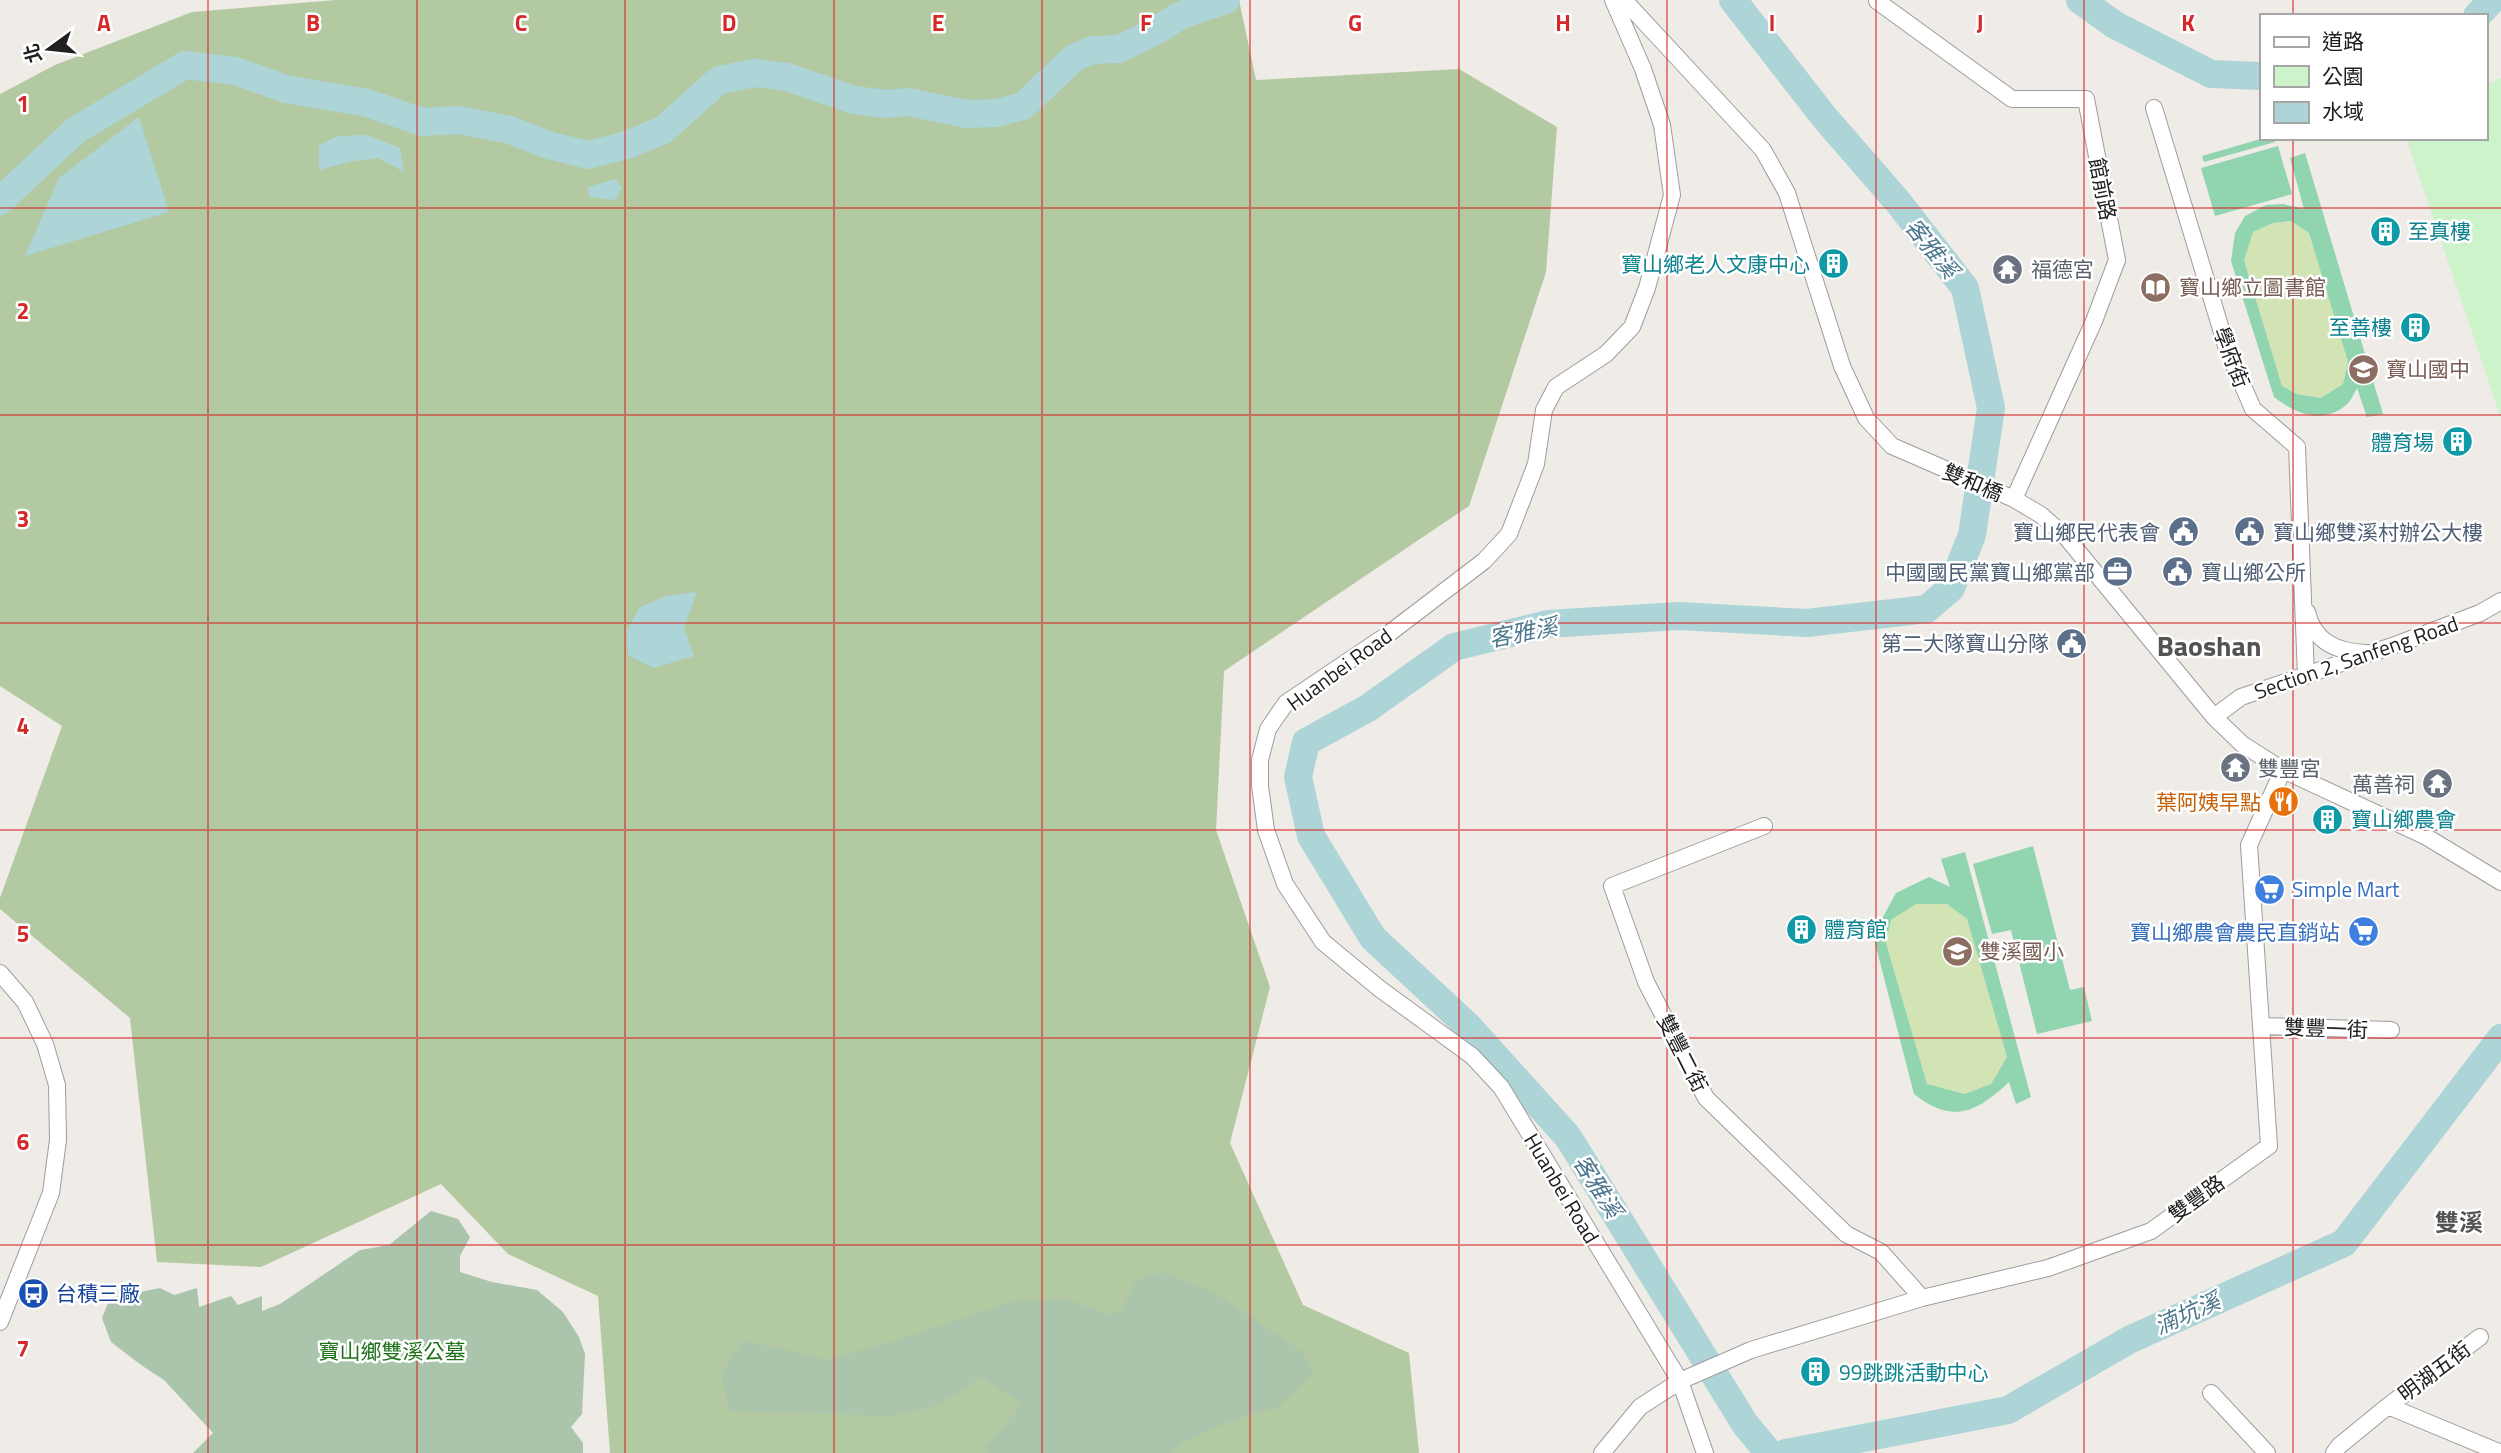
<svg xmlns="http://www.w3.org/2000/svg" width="2501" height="1453" font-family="'Titillium Web','Noto Sans TC',sans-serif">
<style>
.grass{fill:#d2e3b4}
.forest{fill:#b3c9a1}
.cemetery{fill:#abc5ac}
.park{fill:#cdf3ca}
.pitch{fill:#90d4b0;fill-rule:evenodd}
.water{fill:#add4d7}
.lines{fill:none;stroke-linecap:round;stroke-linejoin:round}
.river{stroke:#add4d7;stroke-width:28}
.minor-casing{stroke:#9d9d9d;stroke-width:18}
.minor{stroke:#fff;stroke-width:16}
.grid{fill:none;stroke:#d62828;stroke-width:2;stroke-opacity:0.55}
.labels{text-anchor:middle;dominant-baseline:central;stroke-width:5;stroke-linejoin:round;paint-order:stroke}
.street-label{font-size:21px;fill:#202020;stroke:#fff}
.culture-label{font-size:21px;fill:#0d838f;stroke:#fff;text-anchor:start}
.worship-label{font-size:21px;fill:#5b616d;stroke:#fff;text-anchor:start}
.education-label{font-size:21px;fill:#785e54;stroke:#fff;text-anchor:start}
.service-label{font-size:21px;fill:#4e5e75;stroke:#fff;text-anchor:end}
.food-label{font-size:21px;fill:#c56008;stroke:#fff;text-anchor:end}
.shop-label{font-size:21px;fill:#366cbe;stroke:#fff;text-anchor:start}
.transit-label{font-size:21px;fill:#164399;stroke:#fff;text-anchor:start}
.park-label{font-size:21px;fill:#1f721a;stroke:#fff}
.water-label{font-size:23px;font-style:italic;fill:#4d778e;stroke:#fff}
.quarter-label{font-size:24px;font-weight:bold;fill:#535353;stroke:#fff}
.district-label{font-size:28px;font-weight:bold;fill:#535353;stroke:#fff}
.grid-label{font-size:23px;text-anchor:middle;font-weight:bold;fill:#d62828;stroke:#fff;stroke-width:5;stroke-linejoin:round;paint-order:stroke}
</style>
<rect width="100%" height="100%" fill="#efebe7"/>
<path class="grass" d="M 2291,221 L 2309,233 L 2348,362 L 2343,384 L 2321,398 L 2297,394 L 2282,386 L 2244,260 L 2252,232 L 2273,223 Z
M 1916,904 L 1947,904 L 1967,919 L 2007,1057 L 1991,1084 L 1965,1094 L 1927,1084 L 1886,943 L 1891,920 Z"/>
<path class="forest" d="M 336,0 L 1239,0 L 1256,80 L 1459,69 L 1557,127 L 1546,272 L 1469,506 L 1224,671 L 1216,830 L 1270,987 L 1230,1143 L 1303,1305 L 1409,1353 L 1419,1453 L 610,1453 L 598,1296 L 508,1254 L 441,1184 L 261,1267 L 157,1262 L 130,1018 L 0,909 L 0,898 L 62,726 L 0,686 L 0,94 L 55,65 L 192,12 Z"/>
<path class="cemetery" d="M 431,1211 L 458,1219 L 470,1237 L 460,1256 L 460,1272 L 492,1282 L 537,1290 L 563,1312 L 579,1337 L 585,1354 L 582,1414 L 571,1427 L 583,1443 L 583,1453 L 193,1453 L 213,1433 L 164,1380 L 141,1365 L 111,1342 L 102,1318 L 110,1298 L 160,1288 L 174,1295 L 197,1288 L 199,1307 L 231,1296 L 238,1305 L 262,1296 L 262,1311 L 280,1304 L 360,1250 L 389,1245 Z
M 1161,1272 L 1213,1292 L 1302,1352 L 1313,1373 L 1278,1407 L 1238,1418 L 1188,1440 L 1171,1453 L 989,1453 L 985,1448 L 1022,1404 L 982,1377 L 936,1406 L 890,1416 L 730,1411 L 721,1375 L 743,1340 L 827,1360 L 898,1340 L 1014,1301 L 1068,1299 L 1104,1314 L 1120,1312 L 1135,1281 Z"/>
<path class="park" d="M 2501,78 L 2501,418 L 2406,138 L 2485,138 L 2485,85 Z"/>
<path class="pitch" d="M 2264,138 L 2275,138 L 2275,142 L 2204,162 L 2202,156 Z
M 2278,146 L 2292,194 L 2215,216 L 2201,168 Z
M 2305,153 L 2383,414 L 2367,417 L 2357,388 C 2354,394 2350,402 2345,406 C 2320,425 2295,413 2274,397 L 2231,261 L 2235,233 L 2245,216 L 2266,205 L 2283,204 L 2304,209 L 2290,158 ZM 2291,221 L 2309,233 L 2348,362 L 2343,384 L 2321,398 L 2297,394 L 2282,386 L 2244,260 L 2253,232 L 2273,223 Z
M 2033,846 L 2070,990 L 2084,987 L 2092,1021 L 2037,1034 L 2011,930 L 1992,934 L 1973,864 Z
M 1965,852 L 2031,1097 L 2016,1104 L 2009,1082 C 1977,1112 1953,1125 1914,1094 L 1873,935 L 1896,893 L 1929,877 L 1950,887 L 1941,859 ZM 1916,904 L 1947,904 L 1967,919 L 2007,1057 L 1991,1084 L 1965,1094 L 1927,1084 L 1886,943 L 1891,920 Z"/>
<path class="water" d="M 139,117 L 169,212 L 25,256 L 59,178 Z
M 366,135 L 400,148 L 404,172 L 378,158 L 353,161 L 319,170 L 319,145 L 338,136 Z
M 615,179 L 622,188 L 615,200 L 589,197 L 588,187 Z
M 697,592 L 684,628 L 694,656 L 654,668 L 628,655 L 627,630 L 640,607 L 666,596 Z"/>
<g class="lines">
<path class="river" d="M 1733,0 L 1825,118 L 1898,202 L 1965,288 L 1991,408 L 1972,535 L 1951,588 L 1927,609 L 1807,623 L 1679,616 L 1548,624 L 1454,647 L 1368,708 L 1306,742 L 1298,777 L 1311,836 L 1373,938 L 1467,1025 L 1568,1137 L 1745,1424 L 1769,1453
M 2080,0 L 2115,25 L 2211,74 L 2261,76
M 2477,16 L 2492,0
M 0,201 L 76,130 L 185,65 L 235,71 L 286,89 L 367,103 L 422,122 L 459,120 L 510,130 L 548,145 L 588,155 L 627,145 L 663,130 L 719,80 L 755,73 L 787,77 L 854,100 L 886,104 L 908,102 L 967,114 L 997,113 L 1023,106 L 1074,58 L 1092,50 L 1119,49 L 1152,33 L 1181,15 L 1226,0
M 1786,1453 L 2008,1410 L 2129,1340 L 2344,1243 L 2501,1038"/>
<defs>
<path id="minor" d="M 1613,0 L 1643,69 L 1662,125 L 1672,195 L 1647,288 L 1632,327 L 1606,354 L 1556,387 L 1544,410 L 1536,464 L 1509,534 L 1484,561 L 1387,635 L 1286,703 L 1268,729 L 1260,760 L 1260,786 L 1266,830 L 1285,884 L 1323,942 L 1380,989 L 1472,1056 L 1501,1087 L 1680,1381 L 1705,1453
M 1624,0 L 1763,150 L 1787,193 L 1842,366 L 1866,418 L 1892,446 L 2014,499 L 2041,515 L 2066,537 L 2214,717 L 2242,744 L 2283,770 L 2425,836 L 2501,882
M 1877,1 L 2012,99 L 2086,99 L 2117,260 L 2094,321 L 2014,499
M 2154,108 L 2227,349 L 2253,409 L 2297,447 L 2306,676
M 2307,612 C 2314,642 2337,652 2366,653
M 2214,717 L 2241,697 L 2398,644 L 2480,613 L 2501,601
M 1764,826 L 1612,886 L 1646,982 L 1706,1098 L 1846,1234 L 1881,1252 L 1922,1298
M 0,973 L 25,1002 L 45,1044 L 57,1085 L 58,1140 L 51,1193 L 0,1322
M 2261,1026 L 2391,1030
M 2211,1393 L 2267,1453
M 2388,1406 L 2501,1453
M 1602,1453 L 1640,1407 L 1680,1381 L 1751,1350 L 1922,1298 L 2048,1268 L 2151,1231 L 2269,1146 L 2249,845 L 2283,770
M 2334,1453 L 2339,1446 L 2388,1406 L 2480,1337"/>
</defs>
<use href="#minor" class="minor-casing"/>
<use href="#minor" class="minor"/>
</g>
<path class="grid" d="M 208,0 L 208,1453M 417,0 L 417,1453M 625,0 L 625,1453M 834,0 L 834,1453M 1042,0 L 1042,1453M 1250,0 L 1250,1453M 1459,0 L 1459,1453M 1667,0 L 1667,1453M 1876,0 L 1876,1453M 2084,0 L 2084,1453M 2293,0 L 2293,16M 2293,138 L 2293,1453M 0,208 L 2501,208M 0,415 L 2501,415M 0,623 L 2501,623M 0,830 L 2501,830M 0,1038 L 2501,1038M 0,1245 L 2501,1245"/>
<defs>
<symbol id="building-disc" viewBox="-11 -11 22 22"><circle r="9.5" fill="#0f9aa8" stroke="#fff"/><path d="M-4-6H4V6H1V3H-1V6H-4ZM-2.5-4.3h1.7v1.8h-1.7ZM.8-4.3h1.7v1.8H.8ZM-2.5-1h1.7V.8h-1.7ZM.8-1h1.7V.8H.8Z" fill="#fff"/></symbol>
<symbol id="temple-disc" viewBox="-11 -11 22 22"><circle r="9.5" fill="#6b7280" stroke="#fff"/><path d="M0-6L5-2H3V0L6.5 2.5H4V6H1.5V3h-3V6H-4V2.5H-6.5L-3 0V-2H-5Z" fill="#fff"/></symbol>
<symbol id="library-disc" viewBox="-11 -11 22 22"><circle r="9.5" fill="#8d6e63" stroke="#fff"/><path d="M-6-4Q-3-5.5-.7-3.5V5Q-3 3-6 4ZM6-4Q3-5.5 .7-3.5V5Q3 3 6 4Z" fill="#fff"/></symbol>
<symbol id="school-disc" viewBox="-11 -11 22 22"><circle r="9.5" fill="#8d6e63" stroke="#fff"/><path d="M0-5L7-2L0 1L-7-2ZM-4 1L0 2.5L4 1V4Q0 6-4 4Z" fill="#fff"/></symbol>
<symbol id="civic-disc" viewBox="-11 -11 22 22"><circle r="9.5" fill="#5c6f8a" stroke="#fff"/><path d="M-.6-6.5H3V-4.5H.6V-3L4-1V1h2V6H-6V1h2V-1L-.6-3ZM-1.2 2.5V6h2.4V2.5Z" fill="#fff"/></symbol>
<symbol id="office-disc" viewBox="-11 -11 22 22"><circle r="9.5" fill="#5c6f8a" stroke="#fff"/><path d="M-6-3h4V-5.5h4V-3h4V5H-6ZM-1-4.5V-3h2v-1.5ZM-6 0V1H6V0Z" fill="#fff"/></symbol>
<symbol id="restaurant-disc" viewBox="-11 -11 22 22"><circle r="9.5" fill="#e8710a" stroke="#fff"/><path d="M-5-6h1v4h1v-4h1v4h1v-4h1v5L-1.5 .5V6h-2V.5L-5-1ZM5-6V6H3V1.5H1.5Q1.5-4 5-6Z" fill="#fff"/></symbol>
<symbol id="supermarket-disc" viewBox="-11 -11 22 22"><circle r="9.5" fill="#3f7fe0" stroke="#fff"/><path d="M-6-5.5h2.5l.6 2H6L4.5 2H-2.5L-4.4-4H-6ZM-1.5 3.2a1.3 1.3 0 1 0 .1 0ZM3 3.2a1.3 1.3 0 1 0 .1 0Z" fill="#fff"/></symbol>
<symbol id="bus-disc" viewBox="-11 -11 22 22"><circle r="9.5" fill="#1a4fb4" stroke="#fff"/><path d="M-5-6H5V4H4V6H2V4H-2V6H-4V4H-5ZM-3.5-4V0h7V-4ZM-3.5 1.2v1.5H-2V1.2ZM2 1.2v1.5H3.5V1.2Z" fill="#fff"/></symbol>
</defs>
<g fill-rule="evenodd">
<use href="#building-disc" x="2368" y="214" width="35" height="35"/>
<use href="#building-disc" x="1816" y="246" width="35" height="35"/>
<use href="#temple-disc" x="1990" y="252" width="35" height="35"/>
<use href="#library-disc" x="2138" y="270" width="35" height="35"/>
<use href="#building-disc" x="2398" y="310" width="35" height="35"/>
<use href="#school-disc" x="2346" y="352" width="35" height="35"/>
<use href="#building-disc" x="2440" y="424" width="35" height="35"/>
<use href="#civic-disc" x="2166" y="514" width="35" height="35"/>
<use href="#civic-disc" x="2232" y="514" width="35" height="35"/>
<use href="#office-disc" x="2100" y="554" width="35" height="35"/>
<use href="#civic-disc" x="2160" y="554" width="35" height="35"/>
<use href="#civic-disc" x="2054" y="626" width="35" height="35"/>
<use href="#temple-disc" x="2218" y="750" width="35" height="35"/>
<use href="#temple-disc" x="2420" y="766" width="35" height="35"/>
<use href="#restaurant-disc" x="2266" y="784" width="35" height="35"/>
<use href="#building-disc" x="2310" y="802" width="35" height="35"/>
<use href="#supermarket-disc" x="2252" y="872" width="35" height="35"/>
<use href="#building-disc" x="1784" y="912" width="35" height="35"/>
<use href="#supermarket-disc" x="2346" y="914" width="35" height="35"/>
<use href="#school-disc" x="1940" y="934" width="35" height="35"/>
<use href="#bus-disc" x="16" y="1276" width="35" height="35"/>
<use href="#building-disc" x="1798" y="1354" width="35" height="35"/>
</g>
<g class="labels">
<g class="street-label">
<text transform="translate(2103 189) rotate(79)">館前路</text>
<text transform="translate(2232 357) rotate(69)">學府街</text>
<text transform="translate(1973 482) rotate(23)">雙和橋</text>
<text transform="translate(2356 657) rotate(-19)">Section 2, Sanfeng Road</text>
<text transform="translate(1339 669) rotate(-36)">Huanbei Road</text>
<text transform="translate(2326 1028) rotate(2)">雙豐一街</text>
<text transform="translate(1683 1053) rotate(63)">雙豐二街</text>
<text transform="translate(1562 1188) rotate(59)">Huanbei Road</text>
<text transform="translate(2196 1198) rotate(-36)">雙豐路</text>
<text transform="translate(2434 1371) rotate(-37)">明湖五街</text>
</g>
<g class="culture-label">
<text x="2408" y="231">至真樓</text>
<text x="1810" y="264" text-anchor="end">寶山鄉老人文康中心</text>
<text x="2392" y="327" text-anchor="end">至善樓</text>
<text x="2434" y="442" text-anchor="end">體育場</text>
<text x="2351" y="819">寶山鄉農會</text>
<text x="1824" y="929">體育館</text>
<text x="1839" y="1372">99跳跳活動中心</text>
</g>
<g class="worship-label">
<text x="2031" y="269">福德宮</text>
<text x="2258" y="768">雙豐宮</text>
<text x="2415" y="784" text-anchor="end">萬善祠</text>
</g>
<g class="education-label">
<text x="2179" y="287">寶山鄉立圖書館</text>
<text x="2386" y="369">寶山國中</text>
<text x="1980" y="951">雙溪國小</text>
</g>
<g class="service-label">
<text x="2160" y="532">寶山鄉民代表會</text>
<text x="2273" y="532" text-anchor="start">寶山鄉雙溪村辦公大樓</text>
<text x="2095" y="572">中國國民黨寶山鄉黨部</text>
<text x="2201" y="572" text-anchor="start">寶山鄉公所</text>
<text x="2049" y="643">第二大隊寶山分隊</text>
</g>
<g class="food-label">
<text x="2261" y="802">葉阿姨早點</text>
</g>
<g class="shop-label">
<text x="2292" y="889">Simple Mart</text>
<text x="2340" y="932" text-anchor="end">寶山鄉農會農民直銷站</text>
</g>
<g class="transit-label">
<text x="56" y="1293">台積三廠</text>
</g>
<g class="park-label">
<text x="392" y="1351">寶山鄉雙溪公墓</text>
</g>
<g class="water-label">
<text transform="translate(1932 248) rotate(51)">客雅溪</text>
<text transform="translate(1523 632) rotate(-11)">客雅溪</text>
<text transform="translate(1598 1186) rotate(58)">客雅溪</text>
<text transform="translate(2187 1313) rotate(-24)">湳坑溪</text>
</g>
<g class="quarter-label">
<text x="2459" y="1222">雙溪</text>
</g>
<g class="district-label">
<text x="2209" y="645">Baoshan</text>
</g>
</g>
<g class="grid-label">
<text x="104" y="31">A</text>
<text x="313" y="31">B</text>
<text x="521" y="31">C</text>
<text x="729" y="31">D</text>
<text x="938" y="31">E</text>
<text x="1146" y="31">F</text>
<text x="1355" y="31">G</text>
<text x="1563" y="31">H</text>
<text x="1772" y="31">I</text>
<text x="1980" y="31">J</text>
<text x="2188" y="31">K</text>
<text x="23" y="112">1</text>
<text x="23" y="319">2</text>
<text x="23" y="527">3</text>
<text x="23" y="734">4</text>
<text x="23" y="942">5</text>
<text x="23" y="1150">6</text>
<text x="23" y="1357">7</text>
</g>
<rect x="2260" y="14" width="228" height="126" fill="#ffffff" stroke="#a6a6a6" stroke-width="2"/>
<rect x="2274" y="37" width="35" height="10" fill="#ffffff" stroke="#a6a6a6" stroke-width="2"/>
<text x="2322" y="49" font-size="21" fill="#202020">道路</text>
<rect x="2274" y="66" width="35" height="21" fill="#cdf3ca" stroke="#a6a6a6" stroke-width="2"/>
<text x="2322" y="84" font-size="21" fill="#202020">公園</text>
<rect x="2274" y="102" width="35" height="21" fill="#add4d7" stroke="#a6a6a6" stroke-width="2"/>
<text x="2322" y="119" font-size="21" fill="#202020">水域</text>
<g transform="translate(49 49) rotate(255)" stroke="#ffffff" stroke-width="5" paint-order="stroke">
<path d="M0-5L12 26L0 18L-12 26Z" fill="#202020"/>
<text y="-10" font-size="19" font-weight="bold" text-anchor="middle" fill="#202020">北</text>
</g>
</svg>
